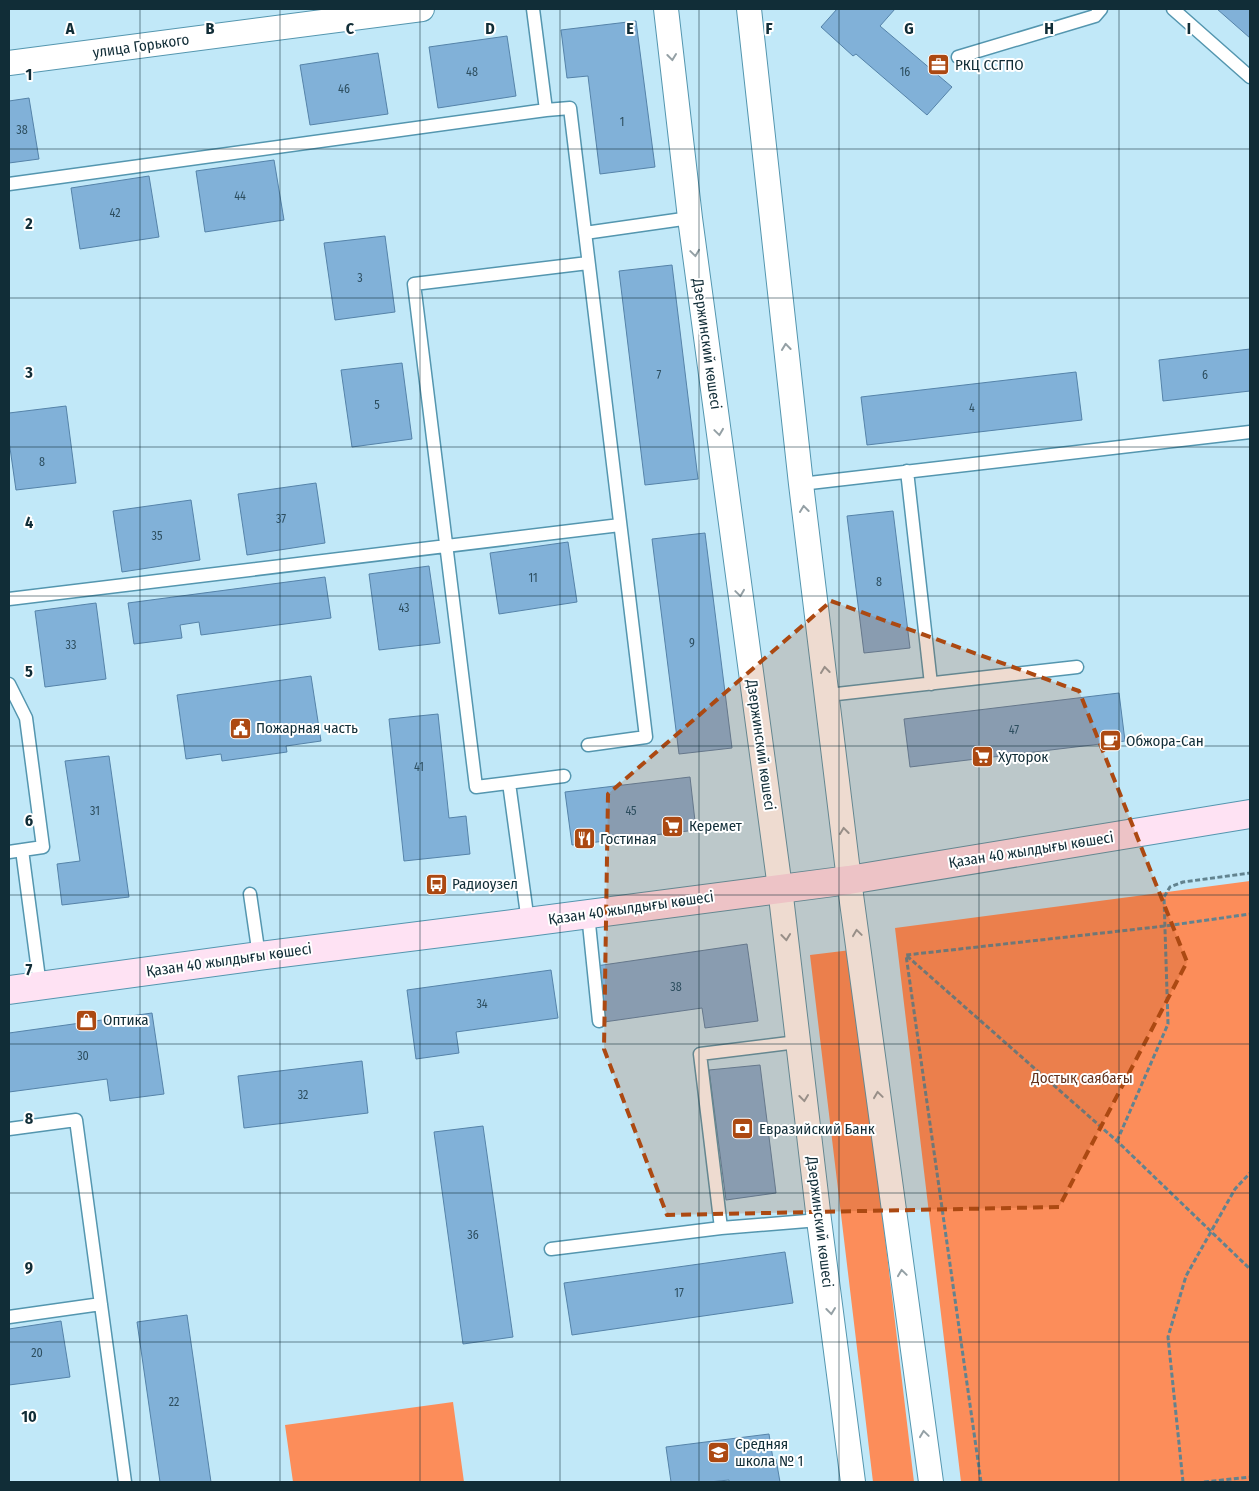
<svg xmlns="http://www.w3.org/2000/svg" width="1259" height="1491" font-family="'Fira Sans Condensed',sans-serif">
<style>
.green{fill:#fc8d5a}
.building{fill:#81b1d8;stroke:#5583a9}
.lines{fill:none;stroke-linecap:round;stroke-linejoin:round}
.lane-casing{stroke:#5496af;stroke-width:15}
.street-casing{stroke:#5496af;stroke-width:26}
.secondary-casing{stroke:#5496af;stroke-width:30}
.path{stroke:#62838f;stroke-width:3;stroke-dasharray:5 2.5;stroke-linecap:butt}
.lane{stroke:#fff;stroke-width:12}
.street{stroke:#fff;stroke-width:24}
.secondary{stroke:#fee2f3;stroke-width:28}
.oneway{stroke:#94a0a5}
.marked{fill:#ac4912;fill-opacity:0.2;stroke:#ac4912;stroke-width:4;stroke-dasharray:10 6;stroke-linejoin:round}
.grid{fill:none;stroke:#112d37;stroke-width:1;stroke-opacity:0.55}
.labels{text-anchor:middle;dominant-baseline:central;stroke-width:4;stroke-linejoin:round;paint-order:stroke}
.number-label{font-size:12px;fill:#2d4e5f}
.street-label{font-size:15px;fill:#112d37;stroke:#fff}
.poi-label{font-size:15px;fill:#112d37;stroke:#fff;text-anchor:start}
.park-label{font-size:15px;fill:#63321c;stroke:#fff}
.grid-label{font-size:16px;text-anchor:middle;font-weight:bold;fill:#112d37;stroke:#fff;stroke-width:4;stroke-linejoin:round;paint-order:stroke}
</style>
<rect width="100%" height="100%" fill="#c1e8f8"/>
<path class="green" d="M 1250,881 L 1250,1482 L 961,1482 L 895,928 Z
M 851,950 L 914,1482 L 873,1482 L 810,955 Z
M 453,1402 L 464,1482 L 293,1482 L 285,1425 Z"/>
<path class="building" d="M 837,9 L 895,9 L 880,26 L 952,87 L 927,115 L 856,54 L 853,56 L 821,27 Z
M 1217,9 L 1250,9 L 1250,38 Z
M 636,21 L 655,167 L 600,174 L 588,76 L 567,78 L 561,30 Z
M 507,36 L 516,96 L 438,108 L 429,47 Z
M 378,53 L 388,114 L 310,125 L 300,65 Z
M 29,98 L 39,159 L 9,163 L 9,101 Z
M 274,160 L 284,220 L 205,232 L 196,171 Z
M 149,176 L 159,237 L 80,249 L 71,188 Z
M 385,236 L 395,312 L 335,320 L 324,243 Z
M 672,265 L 698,479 L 645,485 L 619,271 Z
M 1250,349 L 1250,391 L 1163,401 L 1159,360 Z
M 402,363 L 412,439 L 352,447 L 341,370 Z
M 1076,372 L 1082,420 L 867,445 L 861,397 Z
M 66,406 L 76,483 L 16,490 L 9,441 L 9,413 Z
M 316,483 L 325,543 L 247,555 L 238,494 Z
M 191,500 L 200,560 L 122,572 L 113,511 Z
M 893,511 L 910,648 L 864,653 L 847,516 Z
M 705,533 L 732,748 L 679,754 L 652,539 Z
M 568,542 L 577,602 L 499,614 L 490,553 Z
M 429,566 L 440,643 L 379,650 L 369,574 Z
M 325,577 L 331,618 L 201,635 L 199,622 L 180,625 L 182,638 L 134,644 L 128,603 Z
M 96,603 L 106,679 L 45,687 L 35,611 Z
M 311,676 L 321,741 L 286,746 L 287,752 L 222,761 L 221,754 L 186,759 L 177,695 Z
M 1119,693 L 1125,741 L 910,767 L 904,719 Z
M 438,714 L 449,818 L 466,816 L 470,854 L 404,861 L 389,719 Z
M 109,756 L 129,897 L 62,905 L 57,864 L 80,861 L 65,761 Z
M 690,777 L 696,830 L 572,845 L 565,792 Z
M 747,944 L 758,1021 L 705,1028 L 702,1008 L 604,1022 L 596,966 Z
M 551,970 L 558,1018 L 456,1032 L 459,1053 L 416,1059 L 407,990 Z
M 152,1013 L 164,1094 L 110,1101 L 107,1079 L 9,1092 L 9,1033 Z
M 362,1061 L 368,1113 L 244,1128 L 238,1076 Z
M 760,1065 L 776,1193 L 726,1200 L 709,1070 Z
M 483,1126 L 513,1337 L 463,1344 L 434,1132 Z
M 785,1252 L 793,1303 L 572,1335 L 564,1283 Z
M 187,1315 L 211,1482 L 160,1482 L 137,1322 Z
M 61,1321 L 70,1377 L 9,1385 L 9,1329 Z
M 769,1434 L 773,1459 L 776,1459 L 780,1482 L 729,1482 L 729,1480 L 709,1482 L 671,1482 L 666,1447 Z"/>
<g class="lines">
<defs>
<path id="lane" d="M 533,9 L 546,110
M 1173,9 L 1250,77
M 958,57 L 1095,16 L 1101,9
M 9,184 L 546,110 L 570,108 L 646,737 L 588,745
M 585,233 L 690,218
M 907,471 L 931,684
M 801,484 L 1250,432
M 9,599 L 620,525
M 9,684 L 26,718 L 43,847 L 9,852
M 828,695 L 1077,667
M 564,776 L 476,787 L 414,284 L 588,263
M 509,783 L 528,922
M 22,850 L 40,986
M 250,894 L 259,956
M 588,914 L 599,1021
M 9,1129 L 76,1120 L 125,1482
M 721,1228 L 700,1054 L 797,1042
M 551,1249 L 721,1228 L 819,1220
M 9,1317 L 101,1304"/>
<path id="street" d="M 666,9 L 690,218 L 780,888 L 819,1220 L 853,1482
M 749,9 L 801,484 L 849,880 L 931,1482
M 9,63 L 422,9"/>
<path id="secondary" d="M 9,990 L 259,956 L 528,922 L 849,880 L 1250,814"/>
</defs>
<use href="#lane" class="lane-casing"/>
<use href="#street" class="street-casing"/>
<use href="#secondary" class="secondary-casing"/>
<path class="path" d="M 907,956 L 1117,1141 L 1250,1269
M 1117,1141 L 1168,1024 L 1164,897 L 1170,887 L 1183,882 L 1250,873
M 981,1482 L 906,955 L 1165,926 L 1250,914
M 1183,1482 L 1168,1337 L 1186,1276 L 1235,1189 L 1250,1173
M 1204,1482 L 1250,1477"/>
<use href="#lane" class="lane"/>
<use href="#street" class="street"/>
<use href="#secondary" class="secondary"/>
</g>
<defs><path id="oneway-chevron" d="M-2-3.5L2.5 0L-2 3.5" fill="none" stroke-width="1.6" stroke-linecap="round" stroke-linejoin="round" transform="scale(1.25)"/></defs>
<g class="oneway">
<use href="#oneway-chevron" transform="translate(672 57) rotate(83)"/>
<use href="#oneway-chevron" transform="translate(695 253) rotate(82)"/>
<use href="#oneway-chevron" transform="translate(786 347) rotate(-96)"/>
<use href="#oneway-chevron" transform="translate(719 432) rotate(82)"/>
<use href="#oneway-chevron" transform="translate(804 509) rotate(-97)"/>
<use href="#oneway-chevron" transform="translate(740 593) rotate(82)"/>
<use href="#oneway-chevron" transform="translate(825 670) rotate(-97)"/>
<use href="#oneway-chevron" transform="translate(844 831) rotate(-97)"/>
<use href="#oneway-chevron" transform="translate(857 933) rotate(-98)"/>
<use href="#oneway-chevron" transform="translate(786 937) rotate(84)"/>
<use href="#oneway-chevron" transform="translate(878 1095) rotate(-98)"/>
<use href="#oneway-chevron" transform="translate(804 1098) rotate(83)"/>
<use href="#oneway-chevron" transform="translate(902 1273) rotate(-98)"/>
<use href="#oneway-chevron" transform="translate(831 1311) rotate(83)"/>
<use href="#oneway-chevron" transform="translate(924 1434) rotate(-98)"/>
</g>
<path class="marked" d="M 831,601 L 1079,691 L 1187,962 L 1059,1207 L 667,1215 L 604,1049 L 608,794 Z"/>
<path class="grid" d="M 140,9 L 140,1482M 280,9 L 280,1482M 420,9 L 420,1482M 560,9 L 560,1482M 699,9 L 699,1482M 839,9 L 839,1482M 979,9 L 979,1482M 1119,9 L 1119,1482M 9,149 L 1250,149M 9,298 L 1250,298M 9,447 L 1250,447M 9,596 L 1250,596M 9,746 L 1250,746M 9,895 L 1250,895M 9,1044 L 1250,1044M 9,1193 L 1250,1193M 9,1342 L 1250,1342"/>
<defs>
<symbol id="office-square" viewBox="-11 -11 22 22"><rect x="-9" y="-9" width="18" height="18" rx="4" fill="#ac4912" stroke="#fff"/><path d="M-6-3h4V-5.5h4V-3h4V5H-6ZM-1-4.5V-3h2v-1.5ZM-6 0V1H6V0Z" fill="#fff"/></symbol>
<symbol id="civic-square" viewBox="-11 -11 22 22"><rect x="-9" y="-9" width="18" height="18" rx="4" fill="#ac4912" stroke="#fff"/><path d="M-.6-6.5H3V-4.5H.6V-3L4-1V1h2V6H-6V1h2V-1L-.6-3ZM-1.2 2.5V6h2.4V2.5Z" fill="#fff"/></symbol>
<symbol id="cafe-square" viewBox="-11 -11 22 22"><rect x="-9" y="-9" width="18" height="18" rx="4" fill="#ac4912" stroke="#fff"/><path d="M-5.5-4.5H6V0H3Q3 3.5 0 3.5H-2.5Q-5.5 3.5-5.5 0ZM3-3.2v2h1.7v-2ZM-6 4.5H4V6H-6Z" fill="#fff"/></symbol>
<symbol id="supermarket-square" viewBox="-11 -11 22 22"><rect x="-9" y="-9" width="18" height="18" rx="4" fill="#ac4912" stroke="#fff"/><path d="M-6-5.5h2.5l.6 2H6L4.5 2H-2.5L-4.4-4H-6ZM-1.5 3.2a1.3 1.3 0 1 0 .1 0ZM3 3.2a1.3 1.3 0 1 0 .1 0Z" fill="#fff"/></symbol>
<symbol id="restaurant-square" viewBox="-11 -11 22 22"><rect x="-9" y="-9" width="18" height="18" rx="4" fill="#ac4912" stroke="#fff"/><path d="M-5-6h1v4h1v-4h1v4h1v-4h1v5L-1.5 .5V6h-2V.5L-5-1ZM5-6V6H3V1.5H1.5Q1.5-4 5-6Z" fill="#fff"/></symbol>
<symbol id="bus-square" viewBox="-11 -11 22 22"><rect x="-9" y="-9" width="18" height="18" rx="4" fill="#ac4912" stroke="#fff"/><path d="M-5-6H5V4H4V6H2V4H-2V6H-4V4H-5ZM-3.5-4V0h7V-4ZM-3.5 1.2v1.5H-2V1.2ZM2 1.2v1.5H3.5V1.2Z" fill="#fff"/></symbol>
<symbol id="shop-square" viewBox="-11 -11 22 22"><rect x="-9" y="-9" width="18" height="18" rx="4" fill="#ac4912" stroke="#fff"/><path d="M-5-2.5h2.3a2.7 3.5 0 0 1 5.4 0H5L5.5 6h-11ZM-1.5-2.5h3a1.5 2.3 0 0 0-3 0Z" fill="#fff"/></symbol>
<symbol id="bank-square" viewBox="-11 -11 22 22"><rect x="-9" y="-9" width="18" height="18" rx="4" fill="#ac4912" stroke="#fff"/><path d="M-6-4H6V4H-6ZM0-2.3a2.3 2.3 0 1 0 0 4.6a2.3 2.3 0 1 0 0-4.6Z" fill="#fff"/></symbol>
<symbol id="school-square" viewBox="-11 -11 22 22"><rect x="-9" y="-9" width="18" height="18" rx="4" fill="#ac4912" stroke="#fff"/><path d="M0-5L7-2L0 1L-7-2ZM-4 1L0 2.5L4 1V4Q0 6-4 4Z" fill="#fff"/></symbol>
</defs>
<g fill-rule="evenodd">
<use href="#office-square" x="926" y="52" width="25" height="25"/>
<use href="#civic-square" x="228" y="716" width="25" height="25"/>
<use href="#cafe-square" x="1098" y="728" width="25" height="25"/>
<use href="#supermarket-square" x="970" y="744" width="25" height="25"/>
<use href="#supermarket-square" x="660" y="814" width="25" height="25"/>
<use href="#restaurant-square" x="572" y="826" width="25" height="25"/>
<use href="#bus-square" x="424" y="872" width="25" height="25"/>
<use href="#shop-square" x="74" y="1008" width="25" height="25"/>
<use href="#bank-square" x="730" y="1116" width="25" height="25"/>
<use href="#school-square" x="706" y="1440" width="25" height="25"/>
</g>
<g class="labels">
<g class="number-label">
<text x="472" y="72">48</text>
<text x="905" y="72">16</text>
<text x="344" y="89">46</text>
<text x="622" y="122">1</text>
<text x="22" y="130">38</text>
<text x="240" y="196">44</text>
<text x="115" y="213">42</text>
<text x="360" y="278">3</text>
<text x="659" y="375">7</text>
<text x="1205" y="375">6</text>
<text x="377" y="405">5</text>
<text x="972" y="408">4</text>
<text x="42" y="462">8</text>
<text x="281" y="519">37</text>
<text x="157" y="536">35</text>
<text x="533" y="578">11</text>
<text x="879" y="582">8</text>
<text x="404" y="608">43</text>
<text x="692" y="643">9</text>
<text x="71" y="645">33</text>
<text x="1014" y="730">47</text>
<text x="419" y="767">41</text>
<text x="95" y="811">31</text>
<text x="631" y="811">45</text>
<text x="676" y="987">38</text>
<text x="482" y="1004">34</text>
<text x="83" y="1056">30</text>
<text x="303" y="1095">32</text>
<text x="473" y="1235">36</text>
<text x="679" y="1293">17</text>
<text x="37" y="1353">20</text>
<text x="174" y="1402">22</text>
</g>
<g class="street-label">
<text transform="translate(141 46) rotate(-8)">улица Горького</text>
<text transform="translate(707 344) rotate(82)">Дзержинский көшесі</text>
<text transform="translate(761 745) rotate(82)">Дзержинский көшесі</text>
<text transform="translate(1031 850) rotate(-9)">Қазан 40 жылдығы көшесі</text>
<text transform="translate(631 908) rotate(-8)">Қазан 40 жылдығы көшесі</text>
<text transform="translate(229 960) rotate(-8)">Қазан 40 жылдығы көшесі</text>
<text transform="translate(820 1222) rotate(83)">Дзержинский көшесі</text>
</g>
<g class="poi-label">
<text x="955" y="65">РКЦ ССГПО</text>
<text x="256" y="728">Пожарная часть</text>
<text x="1126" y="741">Обжора-Сан</text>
<text x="998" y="757">Хуторок</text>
<text x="689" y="826">Керемет</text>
<text x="600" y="839">Гостиная</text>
<text x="452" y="884">Радиоузел</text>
<text x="103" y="1020">Оптика</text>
<text x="759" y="1129">Евразийский Банк</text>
<text x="735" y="1444">Средняя<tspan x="735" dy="17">школа № 1</tspan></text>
</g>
<g class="park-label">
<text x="1082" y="1078">Достық саябағы</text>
</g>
</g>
<g class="grid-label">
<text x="70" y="34">A</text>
<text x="210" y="34">B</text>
<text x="350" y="34">C</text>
<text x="490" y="34">D</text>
<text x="630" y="34">E</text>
<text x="769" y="34">F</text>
<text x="909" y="34">G</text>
<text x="1049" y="34">H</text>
<text x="1189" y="34">I</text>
<text x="29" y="80">1</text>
<text x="29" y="229">2</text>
<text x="29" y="378">3</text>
<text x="29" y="528">4</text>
<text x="29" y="677">5</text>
<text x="29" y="826">6</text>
<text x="29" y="975">7</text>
<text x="29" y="1124">8</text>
<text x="29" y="1273">9</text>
<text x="29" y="1422">10</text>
</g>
<rect width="1259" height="1491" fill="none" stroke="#112d37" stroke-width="20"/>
</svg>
